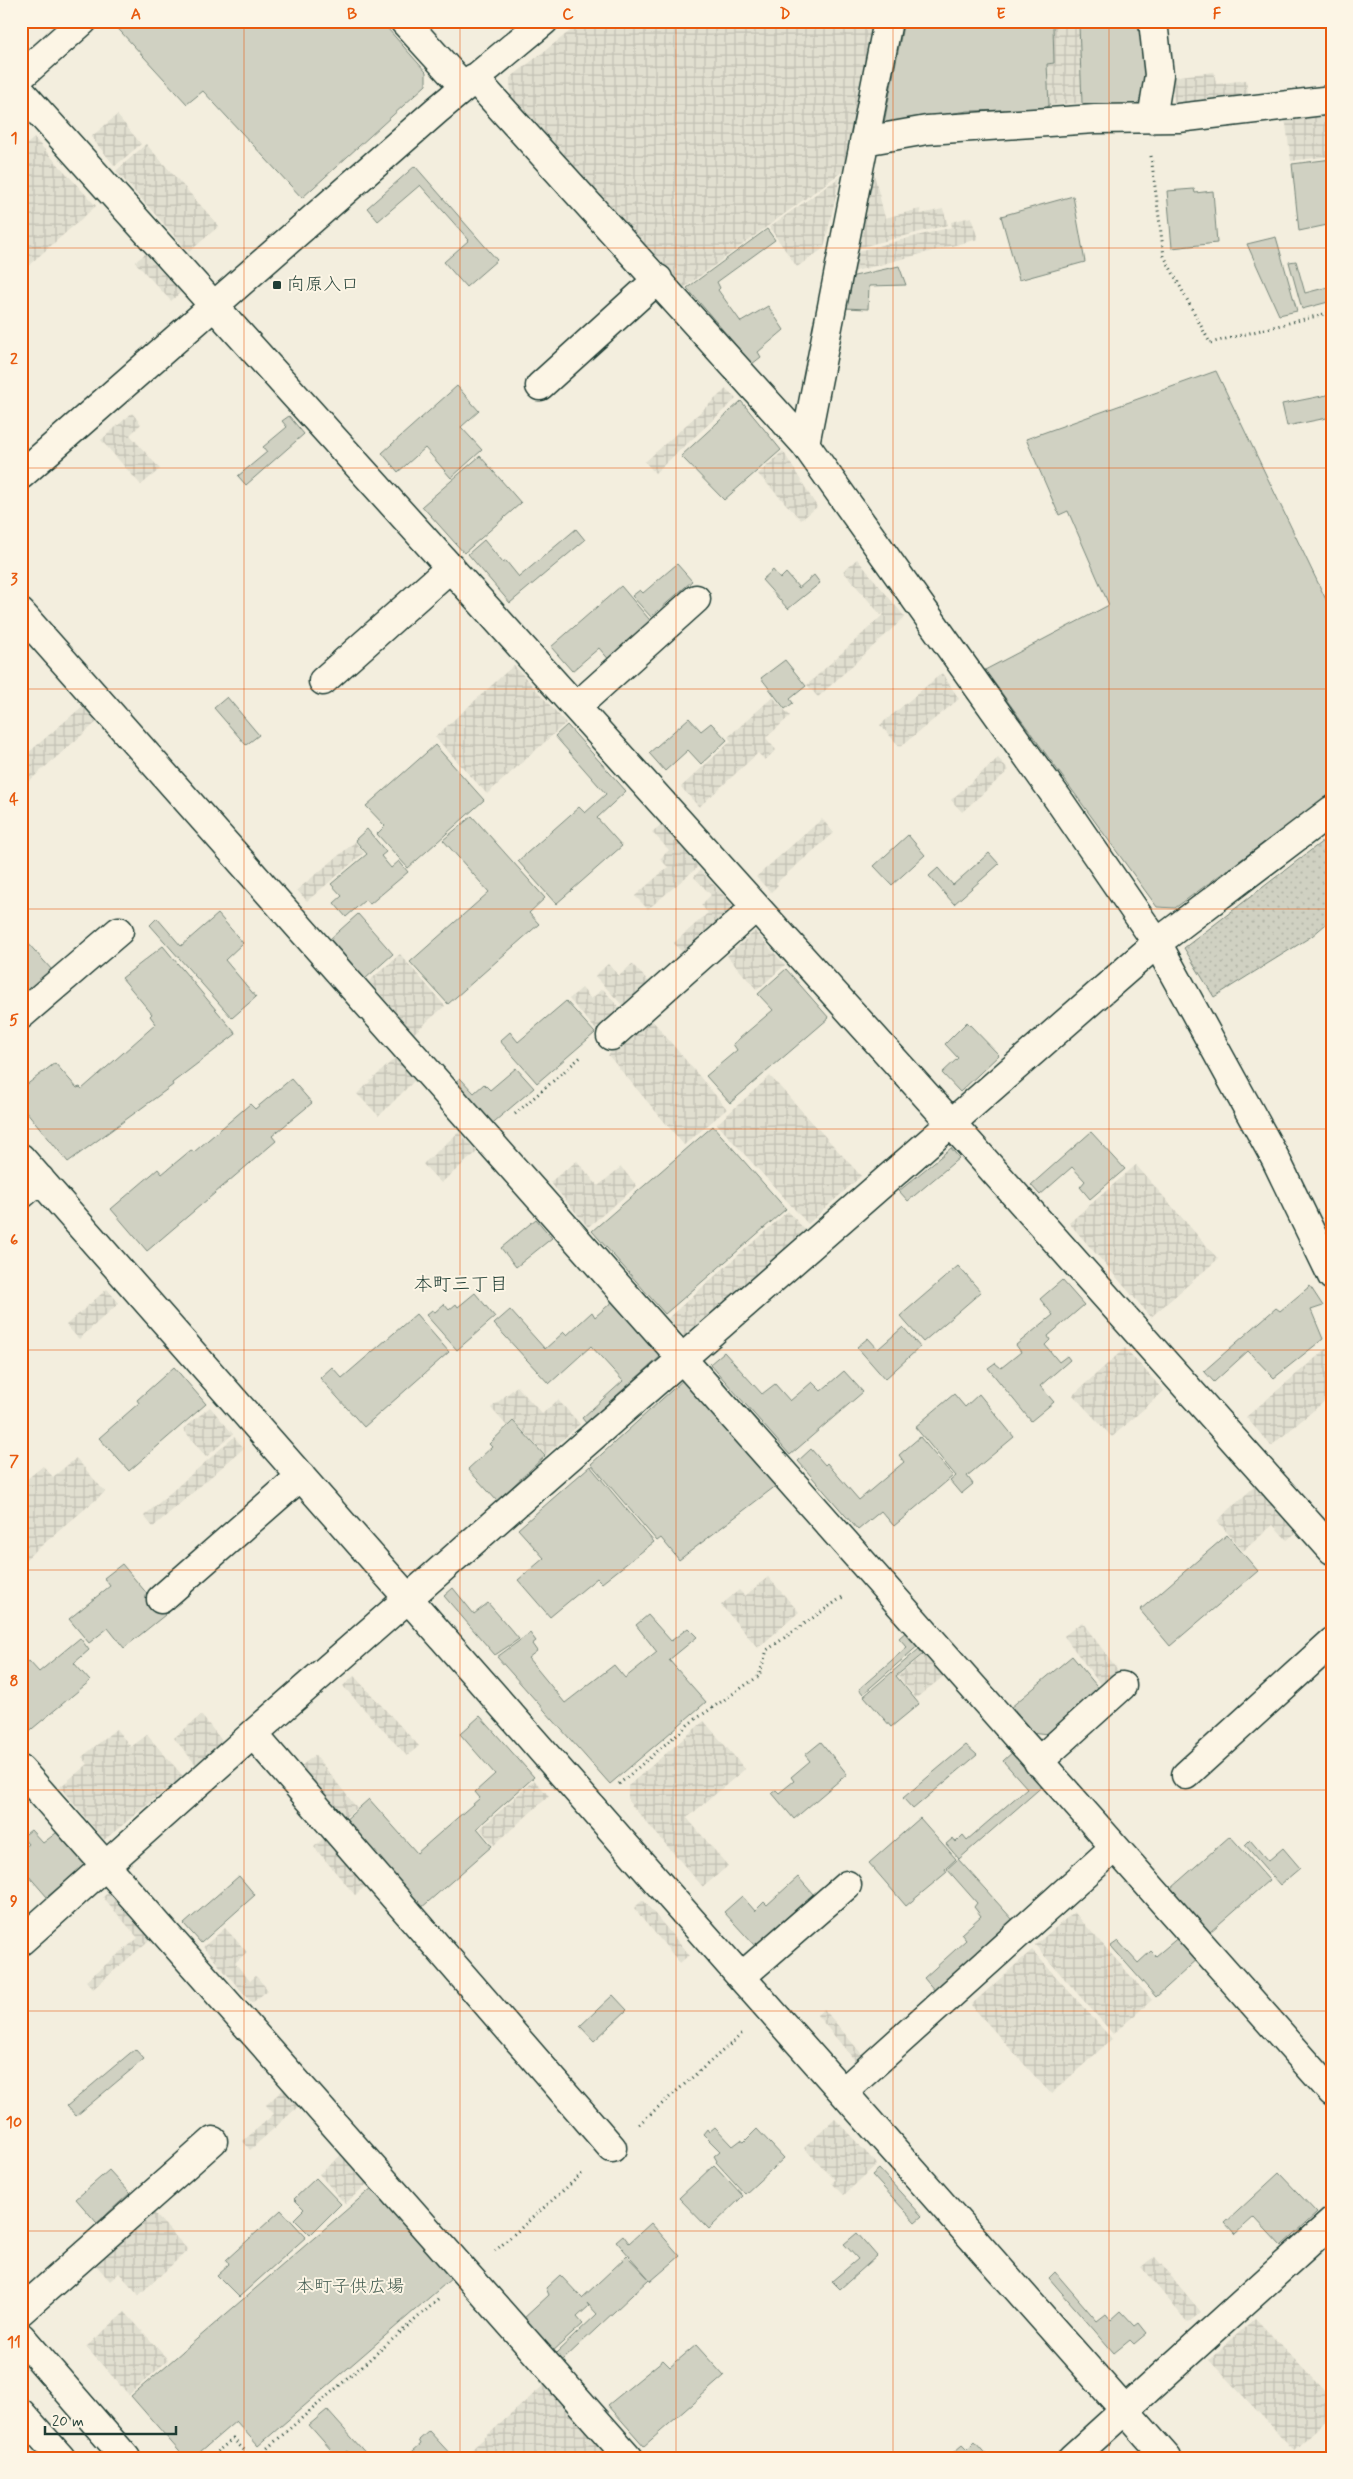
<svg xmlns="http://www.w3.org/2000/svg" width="1353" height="2479" font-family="Mynerve,'Klee One',sans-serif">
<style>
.industrial{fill:url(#industrial-grid)}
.grass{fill:url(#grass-dots);stroke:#78877b}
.green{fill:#d0d1c2;stroke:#78877b}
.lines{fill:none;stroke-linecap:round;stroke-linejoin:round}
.minor-casing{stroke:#1f3d34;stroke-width:31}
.highway-casing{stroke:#1f3d34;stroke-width:31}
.path{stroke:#1f3d34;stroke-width:3;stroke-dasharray:1 4;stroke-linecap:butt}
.minor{stroke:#fcf5e5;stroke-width:28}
.highway{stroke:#fcf5e5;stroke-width:28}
.grid{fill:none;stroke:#e8590c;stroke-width:1;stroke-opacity:0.55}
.poi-dot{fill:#1f3d34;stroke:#fcf5e5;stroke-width:2}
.labels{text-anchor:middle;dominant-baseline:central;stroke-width:4;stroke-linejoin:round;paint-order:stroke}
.poi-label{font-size:18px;fill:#1f3d34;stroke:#fcf5e5;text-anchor:start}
.park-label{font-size:18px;fill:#425b50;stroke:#fcf5e5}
.neighbourhood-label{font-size:19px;fill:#1f3d34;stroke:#fcf5e5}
.neatline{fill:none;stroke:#e8590c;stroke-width:2}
.grid-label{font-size:16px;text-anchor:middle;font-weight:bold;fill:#e8590c}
</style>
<defs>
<pattern id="industrial-grid" width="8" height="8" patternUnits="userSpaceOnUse" patternTransform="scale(1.25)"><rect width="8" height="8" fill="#e1dfd0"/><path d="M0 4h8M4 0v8" fill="none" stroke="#c1c0b3"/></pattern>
<pattern id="grass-dots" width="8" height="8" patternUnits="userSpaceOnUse" patternTransform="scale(1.25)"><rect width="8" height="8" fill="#d0d1c2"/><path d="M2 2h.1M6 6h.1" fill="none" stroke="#b2b4a7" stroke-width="1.8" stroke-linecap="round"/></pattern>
</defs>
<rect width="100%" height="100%" fill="#f3eede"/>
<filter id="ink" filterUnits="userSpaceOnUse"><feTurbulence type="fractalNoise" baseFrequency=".02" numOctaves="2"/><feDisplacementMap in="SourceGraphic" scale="10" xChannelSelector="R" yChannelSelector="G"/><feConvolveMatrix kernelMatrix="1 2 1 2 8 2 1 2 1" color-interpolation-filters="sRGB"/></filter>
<g filter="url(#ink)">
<path class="industrial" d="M 583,21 L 873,21 L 843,171 L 685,287 L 511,100 L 510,78 Z
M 1079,25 L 1082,103 L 1049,105 L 1047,64 L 1054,63 L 1053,26 Z
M 1214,72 L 1216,84 L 1246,80 L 1249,100 L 1175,108 L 1171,77 Z
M 1327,112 L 1332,156 L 1291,161 L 1285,117 Z
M 117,115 L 141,144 L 115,166 L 91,137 Z
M 34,138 L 96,206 L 21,272 L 21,149 Z
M 146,144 L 219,226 L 189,252 L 116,171 Z
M 873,170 L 885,218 L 920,209 L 921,214 L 943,209 L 948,225 L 857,248 Z
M 840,177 L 824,248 L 797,267 L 769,227 Z
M 971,217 L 978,239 L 852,272 L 858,251 L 952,227 L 951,222 Z
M 145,254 L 181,292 L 171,301 L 135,262 Z
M 726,389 L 736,399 L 655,473 L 645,462 Z
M 132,413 L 141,424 L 130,435 L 160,469 L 141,485 L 101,440 Z
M 783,451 L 817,507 L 801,520 L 758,474 Z
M 857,559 L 905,617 L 818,697 L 807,685 L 886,612 L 881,615 L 843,571 Z
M 514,665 L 566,723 L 487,794 L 435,737 Z
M 942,673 L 959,699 L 900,747 L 880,725 Z
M 773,697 L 790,716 L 766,738 L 776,750 L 765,760 L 758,753 L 699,807 L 681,787 L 731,741 L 728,737 Z
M 84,705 L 98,721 L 21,788 L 21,759 Z
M 998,758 L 1009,770 L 962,812 L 951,800 Z
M 822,819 L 834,833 L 776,883 L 778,885 L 771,892 L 756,877 Z
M 662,824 L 698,867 L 648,909 L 635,896 L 668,867 L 660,859 L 669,850 L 652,832 Z
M 355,842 L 364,853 L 307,901 L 297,890 Z
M 700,870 L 736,909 L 684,955 L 674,943 L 708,913 L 701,905 L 711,895 L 694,877 Z
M 755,931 L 785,965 L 757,990 L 727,956 Z
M 400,954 L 445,1006 L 414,1033 L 369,981 Z
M 608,964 L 619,976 L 632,964 L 650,983 L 624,1007 L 595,976 Z
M 582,988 L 591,999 L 603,989 L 621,1010 L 597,1031 L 569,999 Z
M 651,1019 L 727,1109 L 684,1145 L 608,1055 Z
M 395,1058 L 416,1079 L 379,1116 L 357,1094 Z
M 770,1076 L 861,1176 L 808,1224 L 717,1124 Z
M 459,1132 L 477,1152 L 441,1183 L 423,1164 Z
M 577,1161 L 598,1186 L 621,1167 L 637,1186 L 588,1227 L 550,1182 Z
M 1136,1165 L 1218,1259 L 1151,1317 L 1069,1223 Z
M 788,1211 L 805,1230 L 686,1338 L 668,1318 Z
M 107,1289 L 119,1303 L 79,1339 L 66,1325 Z
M 1332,1344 L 1332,1395 L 1271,1446 L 1246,1417 Z
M 1125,1348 L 1164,1391 L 1112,1437 L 1073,1395 Z
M 517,1386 L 542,1414 L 558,1400 L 580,1424 L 546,1455 L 513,1420 L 507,1426 L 491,1408 Z
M 210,1407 L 233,1434 L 206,1457 L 183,1429 Z
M 234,1437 L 244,1448 L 153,1527 L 144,1516 Z
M 76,1458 L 105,1492 L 21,1563 L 21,1484 L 43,1466 L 53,1477 Z
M 1255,1486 L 1297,1532 L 1287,1540 L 1273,1525 L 1243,1551 L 1217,1521 Z
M 768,1577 L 799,1612 L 758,1648 L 721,1605 L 739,1590 L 745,1596 Z
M 1082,1622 L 1118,1670 L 1100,1684 L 1064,1636 Z
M 929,1650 L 948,1673 L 916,1698 L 898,1676 Z
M 354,1676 L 419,1746 L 407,1756 L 343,1686 Z
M 201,1715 L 224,1743 L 197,1766 L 174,1738 Z
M 704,1721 L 745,1769 L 687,1818 L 728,1866 L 703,1887 L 628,1801 L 628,1786 Z
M 116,1729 L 131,1747 L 147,1735 L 183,1776 L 104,1840 L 60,1787 L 88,1764 L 82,1757 Z
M 315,1755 L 357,1808 L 343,1819 L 301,1766 Z
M 534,1780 L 549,1796 L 494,1845 L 480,1829 Z
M 325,1837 L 367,1885 L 355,1895 L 314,1847 Z
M 111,1890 L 154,1936 L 93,1989 L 86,1981 L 138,1938 L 103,1897 Z
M 643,1900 L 689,1955 L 680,1963 L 634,1908 Z
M 1074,1912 L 1152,2000 L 1113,2034 L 1035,1945 Z
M 225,1928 L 247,1952 L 235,1963 L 250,1981 L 256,1976 L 268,1990 L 252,2003 L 203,1947 Z
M 1032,1950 L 1112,2039 L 1051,2094 L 971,2005 Z
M 824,2009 L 865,2058 L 857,2063 L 817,2015 Z
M 286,2087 L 301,2104 L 250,2150 L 243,2141 L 274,2114 L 266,2105 Z
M 835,2119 L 877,2164 L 844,2195 L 832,2183 L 835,2180 L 804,2148 Z
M 341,2155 L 367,2184 L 345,2204 L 319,2174 Z
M 154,2213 L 188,2250 L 139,2295 L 119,2273 L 110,2281 L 96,2265 Z
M 1155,2257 L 1201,2312 L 1188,2323 L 1141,2267 Z
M 125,2312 L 168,2360 L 129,2395 L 86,2347 Z
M 1255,2318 L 1332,2399 L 1332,2415 L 1294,2450 L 1209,2360 Z
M 545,2384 L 611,2458 L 462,2458 Z"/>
<path class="grass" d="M 1332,834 L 1332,919 L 1312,936 L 1214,997 L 1184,948 Z"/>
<path class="green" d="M 111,21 L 381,21 L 426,72 L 426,85 L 302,198 L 203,91 L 187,104 Z
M 904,21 L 1143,21 L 1149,92 L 1132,108 L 1089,107 L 1082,103 L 1079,25 L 1053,26 L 1054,63 L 1047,64 L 1049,105 L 1046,109 L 968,111 L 884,123 Z
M 1332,159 L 1332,224 L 1299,231 L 1292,164 Z
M 415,166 L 497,260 L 466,287 L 444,262 L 469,240 L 420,185 L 378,221 L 367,208 Z
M 1194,189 L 1195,193 L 1213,191 L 1217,243 L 1172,248 L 1167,191 Z
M 1073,196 L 1085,262 L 1019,280 L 1001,216 Z
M 767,229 L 775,240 L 717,282 L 720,288 L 718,290 L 741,322 L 768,306 L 784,330 L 758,352 L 761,357 L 752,364 L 687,288 Z
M 1276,237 L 1297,311 L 1279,315 L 1247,244 Z
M 1296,261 L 1305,293 L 1332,286 L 1332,301 L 1302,309 L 1289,262 Z
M 899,266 L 906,285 L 869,286 L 868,309 L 844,308 L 850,277 Z
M 1216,371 L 1332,612 L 1332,793 L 1175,908 L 1157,907 L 985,670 L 1109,605 L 1068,511 L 1059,515 L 1026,439 Z
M 457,386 L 479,411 L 461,427 L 482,450 L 451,478 L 425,448 L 398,472 L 382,453 Z
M 1332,394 L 1332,417 L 1287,426 L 1282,404 Z
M 741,401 L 781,450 L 724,500 L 681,456 Z
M 289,416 L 304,434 L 246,485 L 238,476 L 267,452 L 263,447 L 287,427 L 282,421 Z
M 480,456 L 521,503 L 464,553 L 422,506 Z
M 576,529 L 585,540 L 510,603 L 468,554 L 484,540 L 503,563 L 506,561 L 519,577 Z
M 677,564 L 692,581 L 651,617 L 632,596 L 640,590 L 643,593 Z
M 773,570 L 780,579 L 786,573 L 799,588 L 814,575 L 820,583 L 788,609 L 762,580 Z
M 621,586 L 654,625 L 611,662 L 599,648 L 572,671 L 551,647 Z
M 785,660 L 806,686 L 790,699 L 793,703 L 785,709 L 761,678 Z
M 227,697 L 259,735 L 246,745 L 214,708 Z
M 689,718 L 701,731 L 711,723 L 727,740 L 701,764 L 688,750 L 665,771 L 649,753 Z
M 567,725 L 626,791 L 597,818 L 622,846 L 556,904 L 518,861 L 579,807 L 585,813 L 606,794 L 555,736 Z
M 435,745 L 484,800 L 408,868 L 377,834 L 385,826 L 366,806 Z
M 472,816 L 545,898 L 529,913 L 539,924 L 448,1004 L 410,962 L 489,892 L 443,840 Z
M 367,829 L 386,852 L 381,856 L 391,868 L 399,861 L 408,872 L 370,904 L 365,900 L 346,917 L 334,903 L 342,896 L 331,884 L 367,854 L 355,840 Z
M 908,835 L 925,855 L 892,885 L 874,866 Z
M 989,853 L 999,864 L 954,904 L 929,876 L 938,868 L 953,885 Z
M 218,914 L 243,943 L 225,960 L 256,997 L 232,1018 L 150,925 L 157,918 L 181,946 Z
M 358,914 L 393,954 L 365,979 L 330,939 Z
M 26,941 L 52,970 L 27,991 L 21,985 L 23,957 L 21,945 Z
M 163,946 L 236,1034 L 172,1083 L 173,1085 L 68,1162 L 21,1105 L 21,1089 L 55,1063 L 77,1088 L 80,1087 L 82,1089 L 156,1024 L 150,1016 L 152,1014 L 122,978 Z
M 786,969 L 829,1018 L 730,1103 L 706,1076 L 737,1050 L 733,1044 L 773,1010 L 758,994 Z
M 566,1001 L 595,1033 L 537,1083 L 500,1041 L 510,1032 L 518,1042 Z
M 967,1022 L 999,1055 L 960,1092 L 942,1073 L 958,1058 L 945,1044 Z
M 516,1068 L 534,1088 L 488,1127 L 452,1085 L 460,1078 L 474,1093 L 484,1084 L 490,1090 Z
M 291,1079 L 312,1103 L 272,1136 L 276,1141 L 147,1251 L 111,1209 L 158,1169 L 162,1174 L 191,1150 L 194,1152 L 250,1104 L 255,1109 Z
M 713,1126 L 786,1209 L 665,1314 L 592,1231 Z
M 1091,1132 L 1125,1169 L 1090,1199 L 1080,1187 L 1085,1181 L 1072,1167 L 1040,1195 L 1031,1185 Z
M 951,1148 L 959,1158 L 908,1201 L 899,1191 Z
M 536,1219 L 552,1238 L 516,1267 L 501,1248 Z
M 958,1266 L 981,1292 L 923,1342 L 900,1316 Z
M 1062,1280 L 1084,1305 L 1048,1336 L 1050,1340 L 1045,1345 L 1059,1362 L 1067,1356 L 1070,1360 L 1040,1386 L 1054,1402 L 1031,1421 L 988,1368 L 995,1363 L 1001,1368 L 1021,1352 L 1016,1345 L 1053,1315 L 1040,1299 Z
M 1310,1286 L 1323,1306 L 1311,1310 L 1323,1339 L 1274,1378 L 1248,1351 L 1214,1382 L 1204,1371 L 1276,1308 L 1280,1311 Z
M 475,1293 L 495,1317 L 457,1350 L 426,1315 L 432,1310 L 435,1312 L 444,1304 L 449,1310 L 456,1304 L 458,1307 Z
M 613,1301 L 662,1355 L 586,1423 L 582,1418 L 623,1381 L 591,1346 L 549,1384 L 494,1324 L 510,1310 L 545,1349 L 564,1332 L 567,1335 L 592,1312 L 595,1317 Z
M 416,1314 L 449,1352 L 364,1427 L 320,1378 L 332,1367 L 342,1378 Z
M 903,1327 L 920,1347 L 885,1379 L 857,1347 L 868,1338 L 878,1349 Z
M 724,1352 L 762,1394 L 775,1384 L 790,1401 L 812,1382 L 821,1391 L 844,1371 L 863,1392 L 790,1455 L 710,1364 Z
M 174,1367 L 206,1404 L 129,1471 L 99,1438 L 139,1403 L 137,1400 Z
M 684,1379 L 777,1485 L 679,1560 L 661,1538 L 657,1541 L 591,1464 Z
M 954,1394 L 965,1407 L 979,1394 L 1014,1437 L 967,1476 L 973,1484 L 961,1494 L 950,1481 L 956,1476 L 915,1427 Z
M 513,1421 L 545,1456 L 497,1501 L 468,1469 L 492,1447 L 489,1444 Z
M 920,1437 L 953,1476 L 894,1526 L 881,1511 L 858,1530 L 798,1461 L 811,1449 L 825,1465 L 827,1463 L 859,1500 L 904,1462 L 899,1455 Z
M 590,1466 L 654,1542 L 602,1583 L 597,1578 L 550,1617 L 518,1580 L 544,1558 L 518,1529 Z
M 1227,1535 L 1258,1571 L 1170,1646 L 1140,1610 Z
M 122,1564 L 165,1615 L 124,1648 L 108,1628 L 89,1643 L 69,1619 L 110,1586 L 104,1578 Z
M 453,1588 L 474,1614 L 488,1603 L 519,1639 L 495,1655 L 444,1596 Z
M 648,1615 L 671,1641 L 688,1628 L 697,1637 L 669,1660 L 706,1702 L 610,1784 L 497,1657 L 530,1633 L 536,1641 L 532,1644 L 537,1651 L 528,1658 L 565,1703 L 614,1665 L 625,1678 L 657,1652 L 636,1625 Z
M 908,1630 L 920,1644 L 863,1694 L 859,1689 L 907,1647 L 899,1638 Z
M 80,1638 L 89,1650 L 74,1663 L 90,1681 L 21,1738 L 21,1667 L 29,1661 L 39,1672 Z
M 919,1649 L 923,1654 L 896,1676 L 919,1704 L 891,1727 L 864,1696 Z
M 1072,1656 L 1101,1691 L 1048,1734 L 1030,1732 L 1010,1708 Z
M 480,1716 L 534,1777 L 477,1828 L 492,1846 L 420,1909 L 343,1822 L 369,1799 L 417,1853 L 480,1798 L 475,1792 L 495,1774 L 460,1734 Z
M 821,1742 L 847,1774 L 794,1819 L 772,1793 L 776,1790 L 779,1793 L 794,1781 L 791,1777 L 810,1761 L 805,1755 Z
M 966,1745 L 977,1755 L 913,1809 L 903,1798 Z
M 1015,1750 L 1045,1784 L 959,1859 L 946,1844 L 953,1838 L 956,1842 L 963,1835 L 967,1840 L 1027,1788 L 1003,1761 Z
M 920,1818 L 956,1859 L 945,1869 L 947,1872 L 906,1906 L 869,1863 Z
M 31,1830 L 43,1843 L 60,1830 L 88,1863 L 47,1897 L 21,1867 L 21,1850 L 28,1844 L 22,1837 Z
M 1230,1836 L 1269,1880 L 1210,1932 L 1171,1888 Z
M 1250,1840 L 1268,1861 L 1283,1848 L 1300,1868 L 1280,1885 L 1245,1845 Z
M 958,1859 L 1013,1920 L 935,1991 L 924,1978 L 966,1940 L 961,1934 L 981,1916 L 974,1907 L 977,1903 L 947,1869 Z
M 239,1876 L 255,1895 L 201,1943 L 184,1924 Z
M 798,1877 L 813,1894 L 755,1946 L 724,1912 L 742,1896 L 755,1911 L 764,1902 L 767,1905 Z
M 1180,1936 L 1200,1957 L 1156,1997 L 1111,1946 L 1118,1941 L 1138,1963 L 1151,1951 L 1156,1956 Z
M 613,1995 L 627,2010 L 594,2041 L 580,2026 Z
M 135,2049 L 144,2059 L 76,2116 L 67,2106 Z
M 715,2127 L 733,2146 L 741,2140 L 744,2142 L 757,2129 L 784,2158 L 745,2194 L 716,2162 L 717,2161 L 714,2156 L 720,2151 L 703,2134 L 707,2129 L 709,2132 Z
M 714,2165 L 743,2196 L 709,2229 L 679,2198 Z
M 879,2169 L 922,2216 L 915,2222 L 872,2175 Z
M 109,2170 L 130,2193 L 97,2223 L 76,2199 Z
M 1279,2173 L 1317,2213 L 1281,2246 L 1254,2217 L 1235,2234 L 1225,2223 Z
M 316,2178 L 341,2204 L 310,2235 L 294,2219 L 304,2209 L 294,2199 Z
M 373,2187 L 452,2278 L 258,2446 L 236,2421 L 193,2458 L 185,2458 L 131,2396 Z
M 281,2210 L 306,2237 L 239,2297 L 217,2275 L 229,2264 L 226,2260 Z
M 651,2223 L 680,2256 L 651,2281 L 616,2241 L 623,2235 L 629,2243 Z
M 857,2233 L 877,2256 L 840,2289 L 832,2281 L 858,2259 L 844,2244 Z
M 627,2256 L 649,2279 L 563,2360 L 556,2353 L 597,2314 L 587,2303 L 589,2306 L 577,2317 L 583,2324 L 552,2352 L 523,2319 L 549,2295 L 546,2288 L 560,2275 L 582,2298 Z
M 1055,2272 L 1097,2321 L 1106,2314 L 1111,2320 L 1121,2311 L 1135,2326 L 1139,2323 L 1147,2333 L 1134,2344 L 1130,2340 L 1114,2353 L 1049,2278 Z
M 696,2345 L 724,2376 L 644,2446 L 608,2405 L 663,2360 L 670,2367 Z
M 327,2410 L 370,2458 L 354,2458 L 347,2451 L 338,2458 L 309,2425 Z
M 429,2431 L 454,2458 L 405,2458 L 421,2444 L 419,2440 Z
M 975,2442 L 989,2458 L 947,2458 L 962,2445 L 967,2450 Z"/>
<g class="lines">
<defs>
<path id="minor" d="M 404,21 L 464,87
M 21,76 L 83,21
M 474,78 L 805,444 L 1058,799 L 1157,943 L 1275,1158 L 1332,1276
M 21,92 L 951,1123 L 1332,1550
M 1152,119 L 1159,75 L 1153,21
M 864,141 L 927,130 L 1095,119 L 1178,118 L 1332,100
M 540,386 L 658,279
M 805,444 L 888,21
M 21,475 L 437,110 L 544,21
M 21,613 L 1332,2092
M 323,681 L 451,567
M 576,707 L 696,599
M 21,1015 L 119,931
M 611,1036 L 756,907
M 21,1158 L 741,1977 L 1167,2458
M 21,1195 L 40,1179
M 161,1599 L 301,1476
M 253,1734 L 612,2148
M 1038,1762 L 1122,1686
M 21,1770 L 629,2458
M 1186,1775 L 1332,1642
M 21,1941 L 253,1734 L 1157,943 L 1332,810
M 741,1977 L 847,1885
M 843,2092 L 1106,1855
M 21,2311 L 213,2141
M 1072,2458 L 1332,2222"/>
<path id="highway" d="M 21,2337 L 126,2458
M 21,2413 L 61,2458"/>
</defs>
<use href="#minor" class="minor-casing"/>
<use href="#highway" class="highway-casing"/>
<path class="path" d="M 1151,156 L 1164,256 L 1210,343 L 1332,312
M 515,1114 L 582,1056
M 619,1784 L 690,1723 L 759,1676 L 767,1650 L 844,1596
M 639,2124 L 742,2034
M 495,2251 L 584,2172
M 209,2458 L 233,2439 L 247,2453 L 241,2458
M 256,2458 L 439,2299"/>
<use href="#minor" class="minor"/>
<use href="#highway" class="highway"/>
</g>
</g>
<path class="grid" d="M 244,21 L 244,2458M 460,21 L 460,2458M 676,21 L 676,2458M 893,21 L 893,2458M 1109,21 L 1109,2458M 21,248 L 1332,248M 21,468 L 1332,468M 21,689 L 1332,689M 21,909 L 1332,909M 21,1129 L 1332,1129M 21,1350 L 1332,1350M 21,1570 L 1332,1570M 21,1790 L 1332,1790M 21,2011 L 1332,2011M 21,2231 L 1332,2231"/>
<rect class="poi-dot" x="272" y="280" width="10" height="10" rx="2.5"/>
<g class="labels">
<g class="poi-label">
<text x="287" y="285">向原入口</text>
</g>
<g class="park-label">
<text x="350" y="2287">本町子供広場</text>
</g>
<g class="neighbourhood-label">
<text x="461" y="1284">本町三丁目</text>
</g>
</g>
<rect width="1353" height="2479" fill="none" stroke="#fcf5e5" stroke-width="55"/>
<path d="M45 2426v8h131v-8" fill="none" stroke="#1f3d34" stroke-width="2.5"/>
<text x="52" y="2426" font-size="15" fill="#1f3d34" stroke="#fcf5e5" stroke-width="4" paint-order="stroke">20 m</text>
<rect x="28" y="28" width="1298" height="2424" class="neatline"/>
<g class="grid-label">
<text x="136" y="19">A</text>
<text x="352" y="19">B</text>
<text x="568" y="19">C</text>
<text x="785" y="19">D</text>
<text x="1001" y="19">E</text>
<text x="1217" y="19">F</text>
<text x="14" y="143">1</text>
<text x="14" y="364">2</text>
<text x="14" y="584">3</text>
<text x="14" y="804">4</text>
<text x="14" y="1025">5</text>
<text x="14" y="1245">6</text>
<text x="14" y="1466">7</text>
<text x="14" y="1686">8</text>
<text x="14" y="1906">9</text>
<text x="14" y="2127">10</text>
<text x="14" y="2347">11</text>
</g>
</svg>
